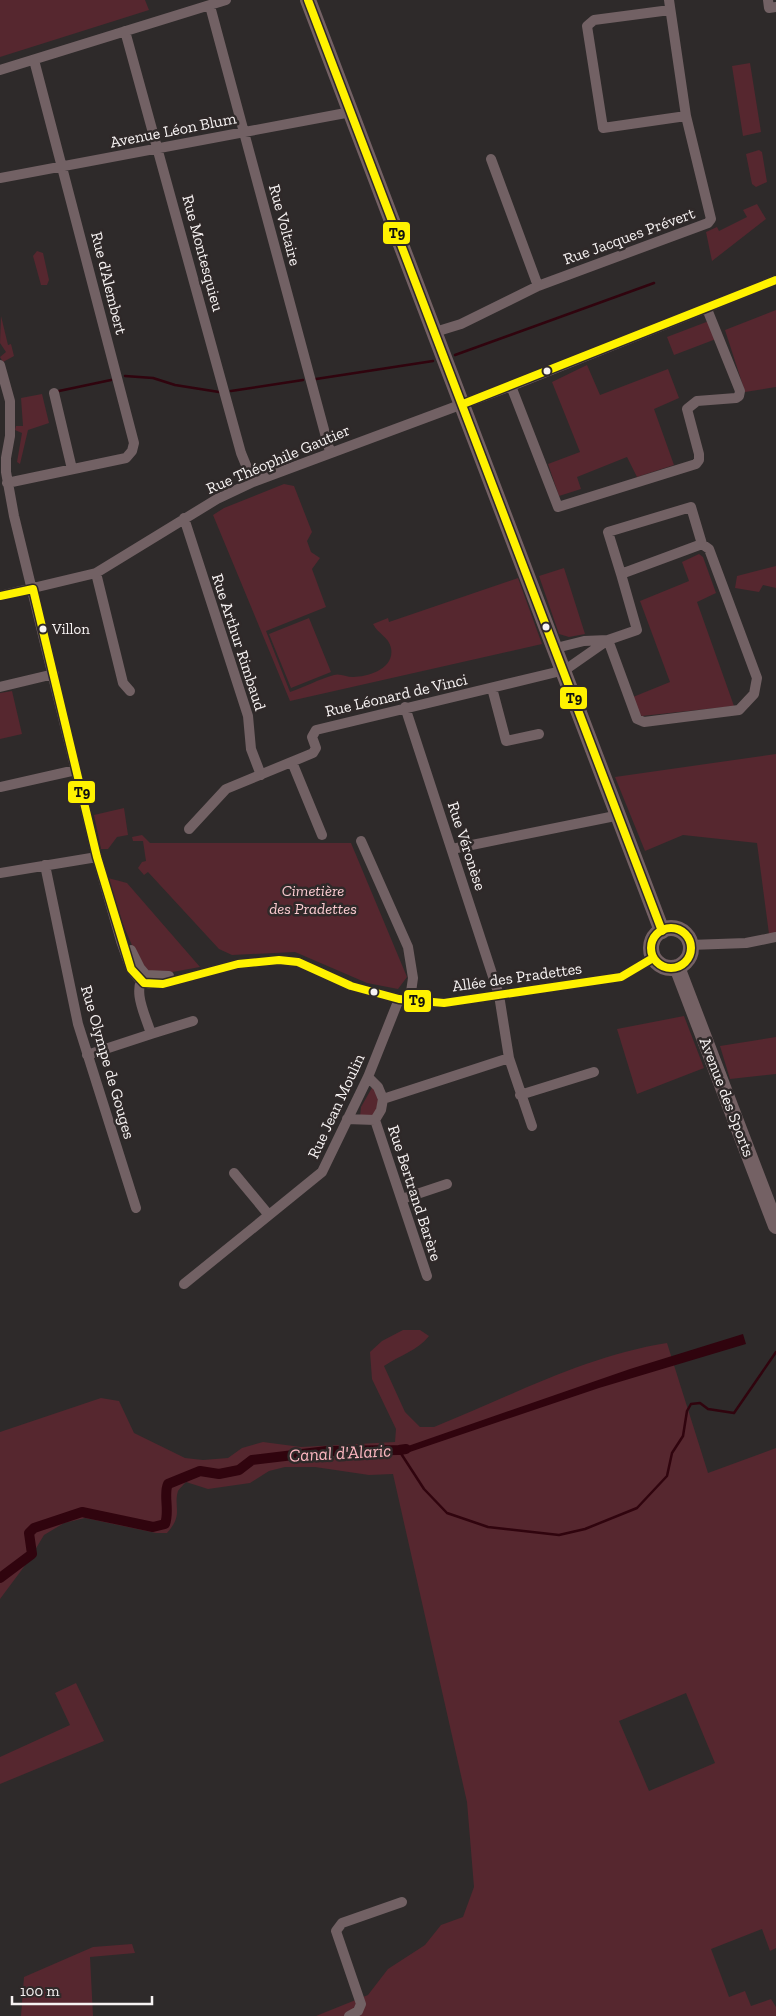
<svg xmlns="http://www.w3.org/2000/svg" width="776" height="2016" font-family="'Zilla Slab',serif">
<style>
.green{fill:#56272f;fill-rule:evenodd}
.water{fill:#30040e}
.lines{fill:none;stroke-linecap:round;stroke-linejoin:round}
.stream{stroke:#30040e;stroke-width:2.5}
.canal{stroke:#30040e;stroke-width:10}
.minor{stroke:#726164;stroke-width:10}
.primary{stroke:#746164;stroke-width:16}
.bus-1-casing{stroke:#2f2929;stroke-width:11}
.bus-1{stroke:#fff200;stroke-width:8}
.bus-dot{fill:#f7f3f3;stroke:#2f2929;stroke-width:2}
.labels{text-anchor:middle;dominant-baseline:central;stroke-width:5;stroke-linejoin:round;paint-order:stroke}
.bus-label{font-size:15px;fill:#f7f3f3;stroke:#2f2929;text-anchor:start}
.street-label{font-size:16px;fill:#f7f3f3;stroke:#2f2929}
.park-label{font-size:16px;font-style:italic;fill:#facbd0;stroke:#2f2929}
.water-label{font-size:18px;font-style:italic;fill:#fcb7c0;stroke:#2f2929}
.line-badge{stroke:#2f2929;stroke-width:2}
.pale-badge-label{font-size:14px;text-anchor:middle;font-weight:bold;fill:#111}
</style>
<rect width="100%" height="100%" fill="#2e2a2a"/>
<path class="green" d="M 0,0 L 145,0 L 149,10 L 0,57 Z
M 750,63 L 761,132 L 743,136 L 732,66 Z
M 759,150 L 762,152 L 767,182 L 756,187 L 752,184 L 746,154 Z
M 757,204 L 766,219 L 712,261 L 706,232 L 717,227 L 719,231 L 747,217 L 743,210 Z
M 37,251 L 43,253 L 49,280 L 47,285 L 41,285 L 33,256 Z
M 776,310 L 776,387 L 745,392 L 725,330 Z
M 1,316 L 8,345 L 11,344 L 14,356 L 3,362 L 0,357 L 6,352 L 0,343 Z
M 709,321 L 716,339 L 674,355 L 667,337 Z
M 587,365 L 600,395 L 668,369 L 679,398 L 654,409 L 674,465 L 637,477 L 627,457 L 577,477 L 581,489 L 559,496 L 548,464 L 580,452 L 552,382 Z
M 42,394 L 49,423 L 28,430 L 20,464 L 17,462 L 22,433 L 15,430 L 16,426 L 23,426 L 21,398 Z
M 284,484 L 294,486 L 312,532 L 307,541 L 311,552 L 320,558 L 312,569 L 326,607 L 266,631 L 290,692 C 305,687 319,679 334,675 C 340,673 346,677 353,677 C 368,677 395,669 391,648 C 389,637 378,634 373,624 L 388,618 L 389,622 L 518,578 L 542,644 L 290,701 L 213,515 L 224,508 Z
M 699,554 L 703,557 L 716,593 L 697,602 L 734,706 L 642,716 L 638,713 L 633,697 L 670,682 L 640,601 L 689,581 L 682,562 Z
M 776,566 L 776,588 L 763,585 L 759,592 L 735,588 L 737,576 Z
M 564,568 L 585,634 L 569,637 L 559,634 L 539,576 Z
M 309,618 L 331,672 L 291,688 L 269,634 Z
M 12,691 L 22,734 L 0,739 L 0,693 Z
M 776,754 L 776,933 L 769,934 L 757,843 L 683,835 L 645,851 L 615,777 Z
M 124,808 L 128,835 L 117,837 L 108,849 L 101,849 L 94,815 Z
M 142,835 L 150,843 L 351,843 L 407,977 L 398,989 L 367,983 L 295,952 L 232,955 L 219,949 L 148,872 L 144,875 L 138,868 L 142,862 L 146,861 L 143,841 L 133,841 L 132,837 Z
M 108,878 L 127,883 L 200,967 L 156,975 L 141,966 L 121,920 Z
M 684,1016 L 704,1068 L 637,1094 L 617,1029 Z
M 776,1037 L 776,1074 L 730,1079 L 720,1046 Z
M 373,1086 L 380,1104 L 373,1115 L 360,1117 L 361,1107 Z
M 403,1330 L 420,1330 L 429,1336 C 417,1351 400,1355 384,1366 L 405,1412 L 420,1427 L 434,1427 C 511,1396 585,1356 667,1343 L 708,1473 L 776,1448 L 776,1948 L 770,1951 L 762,1929 L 711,1949 L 729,1997 L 745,1991 L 751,2006 L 771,1999 L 776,2007 L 776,2016 L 316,2016 L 368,1995 L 388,1969 L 425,1945 L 441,1925 L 463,1917 L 474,1887 L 467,1802 L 393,1474 L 369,1475 L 315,1467 L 285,1467 L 269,1471 L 250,1483 L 208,1489 L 186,1482 C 184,1484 180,1488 178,1491 C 173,1507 184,1514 167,1533 L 156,1533 L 85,1518 L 64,1523 L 44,1535 L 29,1560 L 0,1599 L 0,1432 L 101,1398 L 119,1401 L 134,1433 L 185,1458 L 203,1460 L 228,1458 L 242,1448 L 263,1442 L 301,1447 L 395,1442 L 396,1429 L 372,1379 L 370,1352 L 382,1341 ZM 686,1693 L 715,1763 L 649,1791 L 619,1721 Z
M 76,1683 L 104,1741 L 0,1784 L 0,1757 L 70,1725 L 55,1693 Z
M 132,1944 L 135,1953 L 90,1957 L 93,2016 L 21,2016 L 24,1977 L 93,1947 Z"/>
<path class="water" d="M 743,1334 L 746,1344 L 599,1388 L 401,1455 L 394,1452 L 396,1447 L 408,1446 L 630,1369 Z"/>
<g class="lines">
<path class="stream" d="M 455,355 L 654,283
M 125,376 L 153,378 L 175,385 L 219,392
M 316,379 L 433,361
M 59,391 L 111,380
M 231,391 L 303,380
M 400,1452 L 424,1489 L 447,1513 L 488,1527 L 559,1535 L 585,1529 L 637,1508 L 667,1476 L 672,1453 L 683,1436 L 687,1411 L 691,1404 L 700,1403 L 708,1409 L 734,1413 L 776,1352"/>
<path class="canal" d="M 0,1578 L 32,1554 L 29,1533 L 34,1528 L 82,1512 L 153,1527 L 165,1524 C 170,1511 163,1494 168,1484 L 200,1471 L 219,1474 L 239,1470 L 252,1460 L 327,1451 L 399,1450 L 406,1449"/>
<path class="minor" d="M 768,0 L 769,8 L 776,7
M 210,6 L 330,452
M 670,10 L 594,20 L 587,26 L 603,128 L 686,116
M 125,31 L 241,453 L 253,482
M 0,70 L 226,0
M 491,159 L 538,286
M 0,178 L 351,112
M 435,332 L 461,324 L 538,286 L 708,223 L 711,219 L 686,116 L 669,0
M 0,365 L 10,401 L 10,436 L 6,458 L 6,472 L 14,516 L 97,857 L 121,941 L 131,969 L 140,980 L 150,984 L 163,984 L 238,964 L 279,960 L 298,962 L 351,986 L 399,999 L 444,1003 L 621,977 L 653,958
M 511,386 L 558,507 L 696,464 L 699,460 L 699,454 L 687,409 L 697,401 L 736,398 L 739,396 L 740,391 L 707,309
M 54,393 L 72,469
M 7,483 L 126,458 L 132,451 L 134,443 L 34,60
M 184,518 L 248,716 L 251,749 L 261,775
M 96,573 L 123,683 L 130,691
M 621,574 L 608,532 L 691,507 L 702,544
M 0,596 L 96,573 L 217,499 L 253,482 L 511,386 L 776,280
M 556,648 L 584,641 L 608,640
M 0,687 L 54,674
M 492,688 L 506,741 L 539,734
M 405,707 L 499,995 L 509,1058 L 532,1126
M 292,762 L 322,835
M 0,787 L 76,770
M 189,829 L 226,789 L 313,753 L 316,748 L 312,737 L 316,730 L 565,670 L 608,640 L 637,630 L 621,574 L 702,544 L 709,549 L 757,678 L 754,694 L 739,710 L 644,722 L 637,719 L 608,640
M 361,841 L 408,947 L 413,978 L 410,999
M 452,849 L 620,815
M 45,865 L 78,1024 L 136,1208
M 0,873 L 97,857
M 690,945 L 746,943 L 776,937
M 131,950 L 140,968 L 146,975 L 169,976
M 151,1034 L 193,1021
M 87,1055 L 151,1034 C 146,1016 131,990 145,974
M 368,1077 L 378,1087 L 383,1099 L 509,1058
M 520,1095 L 594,1072
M 383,1099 L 381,1110 L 375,1120 L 427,1276
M 347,1119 L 375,1120
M 234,1173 L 268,1214
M 402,1199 L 447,1184
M 184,1284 L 322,1172 L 368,1077 L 399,999
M 349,2016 L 358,2011 L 361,2004 L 336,1931 L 342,1923 L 402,1902"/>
<path class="primary" d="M 308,0 L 662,931
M651 948a20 20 0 1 1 40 0a20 20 0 1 1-40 0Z
M 677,967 L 776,1226"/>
<defs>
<path id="bus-1" d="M 308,0 L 662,931
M 463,404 L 776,280
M 0,596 L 33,589 L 97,857 L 131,969 L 144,983 L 163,984 L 238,964 L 279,960 L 298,962 L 351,986 L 399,999 L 444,1003 L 621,977 L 653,958
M651 948a20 20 0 1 1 40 0a20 20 0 1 1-40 0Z"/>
</defs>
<use href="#bus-1" class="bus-1-casing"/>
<use href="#bus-1" class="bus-1"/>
</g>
<g class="bus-dot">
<circle cx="547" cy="371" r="4.5"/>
<circle cx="546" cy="627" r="4.5"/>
<circle cx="43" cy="629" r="4.5"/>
<circle cx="374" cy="992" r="4.5"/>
</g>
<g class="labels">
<g class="bus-label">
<text x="52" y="629">Villon</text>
</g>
<g class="street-label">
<text transform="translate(173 130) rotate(-11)">Avenue Léon Blum</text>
<text transform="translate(285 225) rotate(75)">Rue Voltaire</text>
<text transform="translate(629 236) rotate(-20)">Rue Jacques Prévert</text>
<text transform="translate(203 253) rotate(75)">Rue Montesquieu</text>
<text transform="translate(109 283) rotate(76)">Rue d'Alembert</text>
<text transform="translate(278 459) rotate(-23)">Rue Théophile Gautier</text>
<text transform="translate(239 642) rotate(72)">Rue Arthur Rimbaud</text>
<text transform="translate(396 695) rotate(-13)">Rue Léonard de Vinci</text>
<text transform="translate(467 846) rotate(72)">Rue Véronèse</text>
<text transform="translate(517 977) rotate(-8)">Allée des Pradettes</text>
<text transform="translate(108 1062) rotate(74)">Rue Olympe de Gouges</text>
<text transform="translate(727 1097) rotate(69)">Avenue des Sports</text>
<text transform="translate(336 1106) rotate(-65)">Rue Jean Moulin</text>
<text transform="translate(415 1193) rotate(72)">Rue Bertrand Barère</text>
</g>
<g class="park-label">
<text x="313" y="890">Cimetière<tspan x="313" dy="18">des Pradettes</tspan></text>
</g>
<g class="water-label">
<text transform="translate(340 1453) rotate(-3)">Canal d'Alaric</text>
</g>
</g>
<g class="line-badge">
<rect x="382" y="221" width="29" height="24" rx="5" fill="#fff200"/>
<rect x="559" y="686" width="29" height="24" rx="5" fill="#fff200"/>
<rect x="67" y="780" width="29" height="24" rx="5" fill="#fff200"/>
<rect x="403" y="989" width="29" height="24" rx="5" fill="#fff200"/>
</g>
<g class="pale-badge-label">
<text x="397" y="238">T9</text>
<text x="574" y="703">T9</text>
<text x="82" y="797">T9</text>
<text x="417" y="1005">T9</text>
</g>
<path d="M12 1996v8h140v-8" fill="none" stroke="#f7f3f3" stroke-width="2.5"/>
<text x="20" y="1996" font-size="15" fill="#f7f3f3" stroke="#2f2929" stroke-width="4" paint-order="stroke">100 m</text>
</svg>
